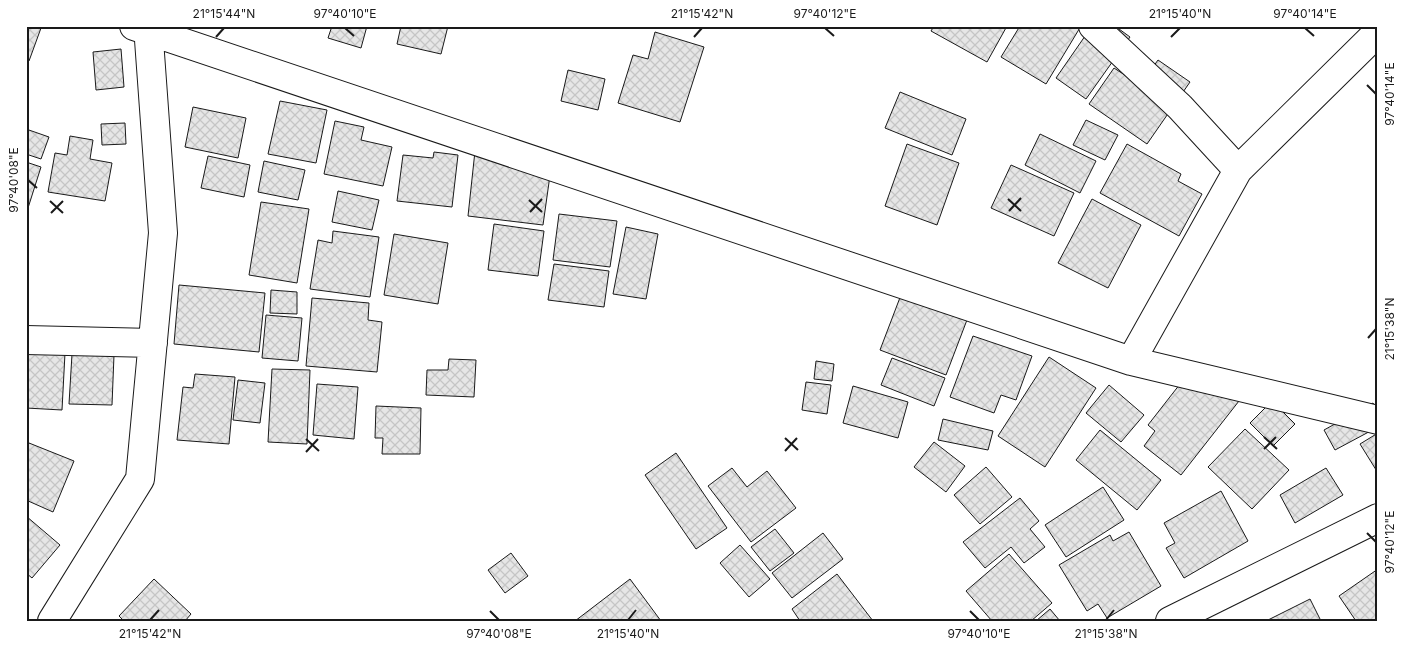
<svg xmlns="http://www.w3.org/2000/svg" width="1404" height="647" font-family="Inter,sans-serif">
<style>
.building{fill:url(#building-cross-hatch);stroke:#1a1a1a}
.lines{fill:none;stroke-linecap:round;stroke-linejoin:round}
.street-casing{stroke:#1a1a1a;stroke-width:30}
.street{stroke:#fff;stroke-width:28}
.ticks{fill:none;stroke:#1a1a1a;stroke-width:2}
.neatline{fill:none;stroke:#1a1a1a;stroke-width:2}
.ticks-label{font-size:12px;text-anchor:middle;fill:#1a1a1a}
</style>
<defs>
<pattern id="building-cross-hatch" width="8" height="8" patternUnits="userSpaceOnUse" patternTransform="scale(1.25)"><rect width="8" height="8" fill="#e6e6e6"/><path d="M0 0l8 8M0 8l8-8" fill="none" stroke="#c5c5c5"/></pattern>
</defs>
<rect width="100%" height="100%" fill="#fff"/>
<path class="building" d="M 26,26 L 41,28 L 29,61 L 26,60 Z
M 332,26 L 367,26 L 361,48 L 328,38 Z
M 401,26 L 448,26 L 441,54 L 397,44 Z
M 934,26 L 1007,26 L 987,62 L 931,31 Z
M 1020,26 L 1081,26 L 1046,84 L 1001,57 Z
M 1092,26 L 1115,26 L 1130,37 L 1086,99 L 1056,78 Z
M 655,32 L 704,47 L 680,122 L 618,103 L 633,55 L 648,59 Z
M 121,49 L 124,87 L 96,90 L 93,52 Z
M 1158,60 L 1190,82 L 1147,144 L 1089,104 L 1114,68 L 1140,85 Z
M 568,70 L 605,79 L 598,110 L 561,101 Z
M 900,92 L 966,119 L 952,155 L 885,128 Z
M 280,101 L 327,110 L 316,163 L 268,154 Z
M 193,107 L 246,118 L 238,158 L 185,147 Z
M 1086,120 L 1118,135 L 1105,160 L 1073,145 Z
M 335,121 L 364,127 L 361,140 L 392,147 L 383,186 L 324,174 Z
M 125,123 L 126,144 L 102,145 L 101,124 Z
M 26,129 L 49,137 L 41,159 L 26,154 Z
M 1040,134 L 1096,161 L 1080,193 L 1025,165 Z
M 70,136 L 93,140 L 90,159 L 112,163 L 105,201 L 48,192 L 55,153 L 67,155 Z
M 907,144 L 959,163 L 937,225 L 885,206 Z
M 1127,144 L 1181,174 L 1178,181 L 1202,194 L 1179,236 L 1100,193 Z
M 475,151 L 552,161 L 543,225 L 468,216 Z
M 434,152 L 458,155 L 452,207 L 397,201 L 403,155 L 433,158 Z
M 208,156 L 250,165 L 244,197 L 201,188 Z
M 264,161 L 305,170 L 298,200 L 258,192 Z
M 26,162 L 41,167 L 28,208 L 26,208 Z
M 1011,165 L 1074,193 L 1054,236 L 991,208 Z
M 338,191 L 379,200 L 372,230 L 332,222 Z
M 1092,199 L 1141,225 L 1108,288 L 1058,263 Z
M 261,202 L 309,209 L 297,283 L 249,275 Z
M 559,214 L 617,221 L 610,267 L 553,260 Z
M 494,224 L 544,231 L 538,276 L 488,270 Z
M 626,227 L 658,234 L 646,299 L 613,294 Z
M 333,231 L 379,237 L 370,297 L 310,289 L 318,240 L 332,243 Z
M 394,234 L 448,243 L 438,304 L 384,295 Z
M 554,264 L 609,271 L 604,307 L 548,300 Z
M 179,285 L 265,293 L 259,352 L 174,344 Z
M 904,287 L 970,312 L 946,375 L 880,350 Z
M 271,290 L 297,292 L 297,314 L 270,313 Z
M 312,298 L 369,303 L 368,320 L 382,322 L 377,372 L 306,366 Z
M 266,315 L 302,318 L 298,361 L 262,358 Z
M 973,336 L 1032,356 L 1016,400 L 1001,395 L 994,413 L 950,397 Z
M 27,351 L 65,353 L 62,410 L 26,408 Z
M 72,354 L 114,355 L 112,405 L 69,404 Z
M 1049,357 L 1096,388 L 1045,467 L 998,436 Z
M 892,358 L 945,378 L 934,406 L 881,385 Z
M 449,359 L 476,360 L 474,397 L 426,395 L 427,370 L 448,370 Z
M 816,361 L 834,364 L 832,381 L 814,379 Z
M 272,369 L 310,370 L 307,444 L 268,442 Z
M 1199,371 L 1239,401 L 1181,475 L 1144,446 L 1155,431 L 1148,425 L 1180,384 L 1186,388 Z
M 195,374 L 235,377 L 229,444 L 177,440 L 183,387 L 193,388 Z
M 238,380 L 265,383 L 260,423 L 233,420 Z
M 806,382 L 831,385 L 827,414 L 802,410 Z
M 317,384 L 358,387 L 354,439 L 313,435 Z
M 1109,385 L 1144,415 L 1121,442 L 1086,413 Z
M 853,386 L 908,402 L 898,438 L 843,423 Z
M 1272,401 L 1295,424 L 1273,446 L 1250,423 Z
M 1373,403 L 1378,412 L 1378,427 L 1335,450 L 1324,430 Z
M 376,406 L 421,408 L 420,454 L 382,454 L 383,438 L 375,438 Z
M 943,419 L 993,431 L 988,450 L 938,440 Z
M 1245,429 L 1289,470 L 1252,509 L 1208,467 Z
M 1100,430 L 1161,480 L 1137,510 L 1076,460 Z
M 1378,433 L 1378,473 L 1360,444 Z
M 934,442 L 965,466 L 946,492 L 914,467 Z
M 29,443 L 74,461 L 53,512 L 26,500 L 26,450 Z
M 676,453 L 727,528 L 696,549 L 645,475 Z
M 986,467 L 1012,497 L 980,524 L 954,495 Z
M 732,468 L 747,487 L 767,471 L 796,508 L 751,542 L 708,486 Z
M 1326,468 L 1343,495 L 1295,523 L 1280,495 Z
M 1103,487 L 1124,520 L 1066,557 L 1045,525 Z
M 1221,491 L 1248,541 L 1184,578 L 1166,548 L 1175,543 L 1164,523 Z
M 1020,498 L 1039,521 L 1030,529 L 1045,547 L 1024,563 L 1011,547 L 985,568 L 963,542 Z
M 26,516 L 60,545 L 32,578 L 26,573 Z
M 775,529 L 794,553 L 770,571 L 751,547 Z
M 1129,532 L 1161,586 L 1107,618 L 1098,604 L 1087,611 L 1059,565 L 1110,535 L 1113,541 Z
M 823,533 L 843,559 L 792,598 L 772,573 Z
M 740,545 L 770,579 L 749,597 L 720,563 Z
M 511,553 L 528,576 L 505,593 L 488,570 Z
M 1009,554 L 1052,603 L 1031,621 L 992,621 L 966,591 Z
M 1378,569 L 1378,621 L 1356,621 L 1339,596 Z
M 837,574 L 873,621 L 800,621 L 792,609 Z
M 154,579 L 191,614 L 185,621 L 124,621 L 119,616 Z
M 630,579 L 661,621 L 575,621 Z
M 1310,599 L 1321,621 L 1266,621 Z
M 1050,609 L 1060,621 L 1036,621 Z"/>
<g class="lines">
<defs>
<path id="street" d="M 134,26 L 1131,361 L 1378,420
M 1093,26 L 1180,107 L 1238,170 L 1131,361
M 1238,170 L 1378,32
M 26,340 L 153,343
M 52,621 L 140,479 L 163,233 L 148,26
M 1170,621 L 1378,518"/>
</defs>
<use href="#street" class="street-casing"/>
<use href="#street" class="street"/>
</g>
<path class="ticks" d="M 345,28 L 354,36M 825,28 L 834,36M 1305,28 L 1314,36M 216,37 L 224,28M 694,37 L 702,28M 1171,37 L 1180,28M 1367,85 L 1376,94M 28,180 L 37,188M 1008,199 L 1021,211M 529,200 L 542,212M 50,201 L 63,213M 1009,211 L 1021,198M 530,212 L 542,199M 51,213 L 63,201M 1368,338 L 1376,329M 1264,437 L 1277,449M 785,438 L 798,450M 306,439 L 319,451M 1264,449 L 1276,437M 785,451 L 797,438M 306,452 L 318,439M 1367,533 L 1376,542M 490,611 L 499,620M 970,611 L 979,620M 150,620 L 159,610M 628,620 L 636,610M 1106,620 L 1114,610"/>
<rect width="1404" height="647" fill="none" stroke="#ffffff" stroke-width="55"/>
<rect x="28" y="28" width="1348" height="592" class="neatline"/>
<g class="ticks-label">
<text x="224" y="18">21°15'44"N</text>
<text x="345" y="18">97°40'10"E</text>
<text x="702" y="18">21°15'42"N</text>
<text x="825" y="18">97°40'12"E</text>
<text x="1180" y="18">21°15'40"N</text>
<text x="1305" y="18">97°40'14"E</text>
<text transform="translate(1390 94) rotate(-90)" y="4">97°40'14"E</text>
<text transform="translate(14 180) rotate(-90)" y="4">97°40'08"E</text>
<text transform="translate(1390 329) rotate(-90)" y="4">21°15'38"N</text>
<text transform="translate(1390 542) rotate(-90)" y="4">97°40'12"E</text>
<text x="150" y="638">21°15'42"N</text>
<text x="499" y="638">97°40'08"E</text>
<text x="628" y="638">21°15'40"N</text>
<text x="979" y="638">97°40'10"E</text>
<text x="1106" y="638">21°15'38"N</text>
</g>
</svg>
